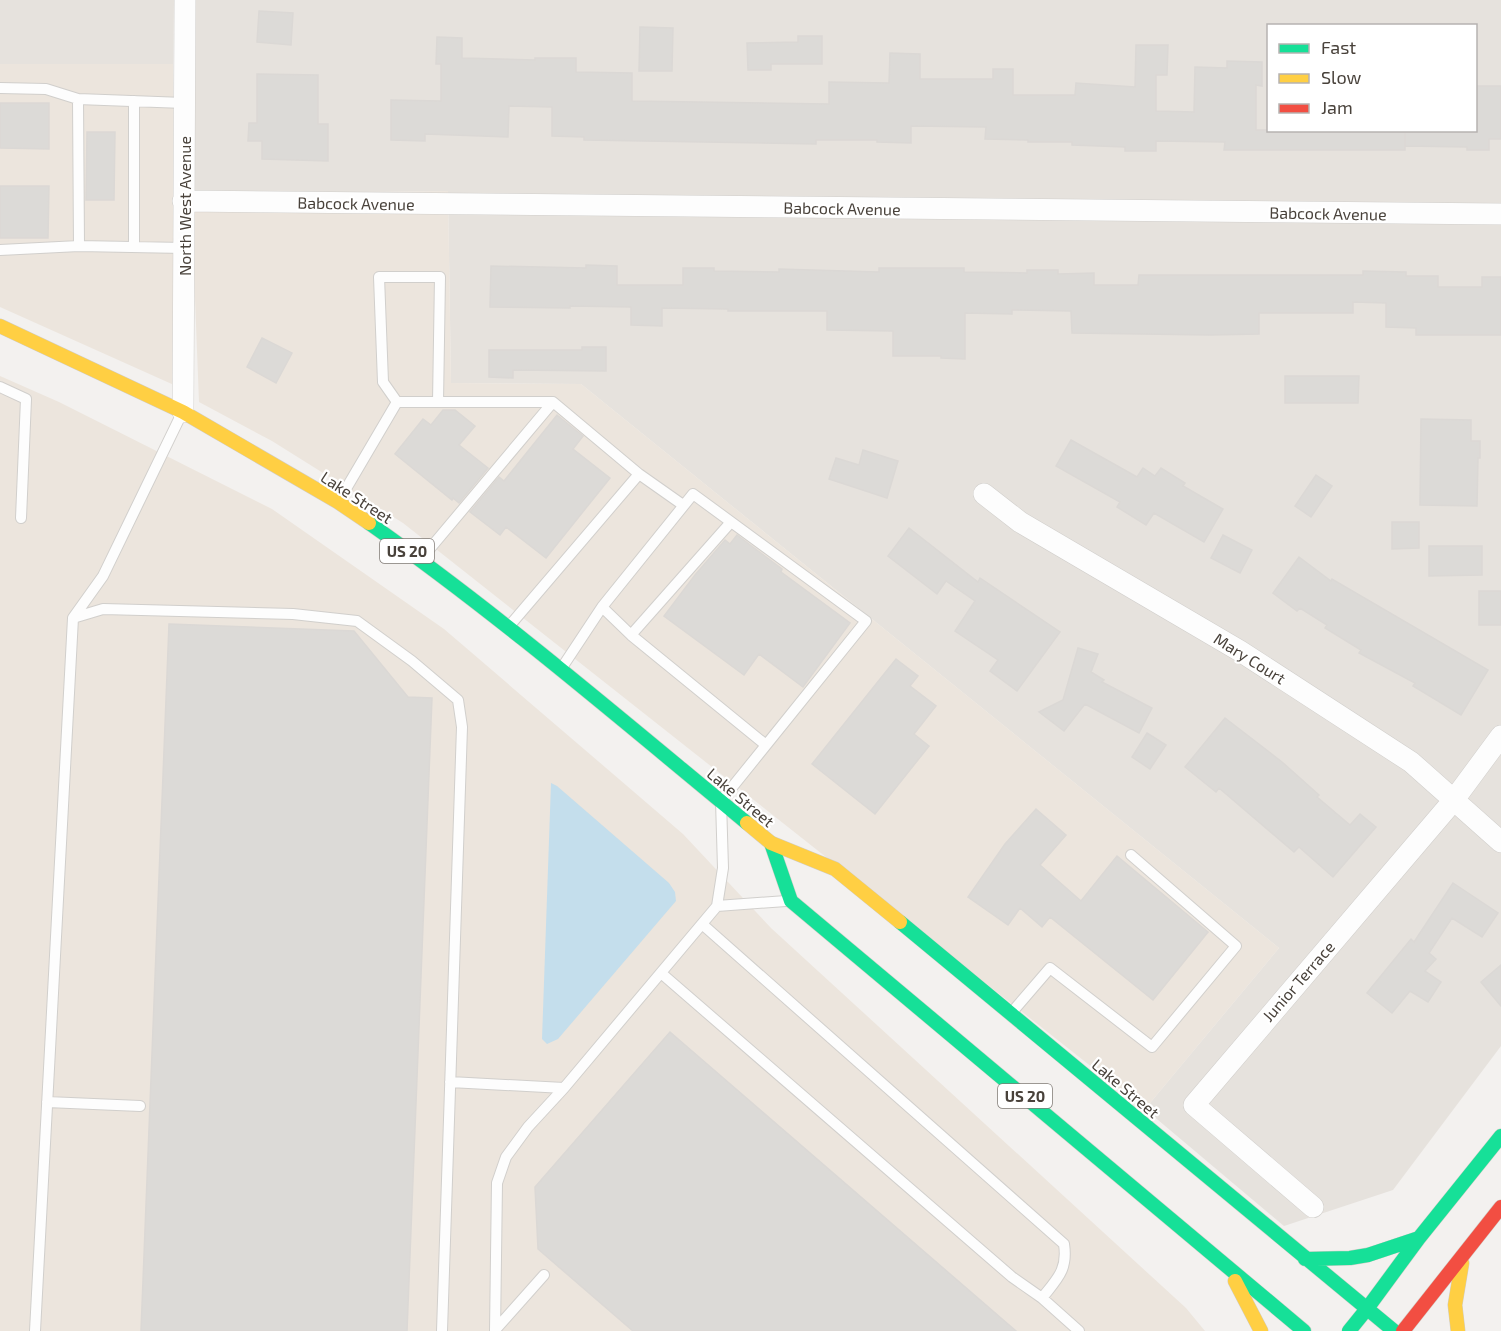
<svg xmlns="http://www.w3.org/2000/svg" width="1501" height="1331" font-family="'Exo 2',sans-serif">
<style>
.residential{fill:#e6e2dd;fill-rule:evenodd}
.commercial{fill:#ece5dd}
.water{fill:#c4deec}
.building{fill:#dcdad7;stroke:#dbd8d5;stroke-width:1.5}
.lines{fill:none;stroke-linecap:round;stroke-linejoin:round}
.lane-casing{stroke:#d1cfcc;stroke-width:12}
.street-casing{stroke:#d1cfcc;stroke-width:22}
.fast-casing{stroke:#d1cdc6;stroke-width:15}
.slow-casing{stroke:#d1cdc6;stroke-width:15}
.jam-casing{stroke:#d1cdc6;stroke-width:15}
.lane{stroke:#fdfdfd;stroke-width:10}
.street{stroke:#fdfdfd;stroke-width:21}
.fast{stroke:#16e098;stroke-width:14}
.slow{stroke:#ffcf43;stroke-width:14}
.jam{stroke:#f24e42;stroke-width:14}
.labels{text-anchor:middle;dominant-baseline:central;stroke-width:4.5;stroke-linejoin:round;paint-order:stroke}
.shield{fill:#fff;stroke:#807b76;stroke-width:1.5}
.shield-label{font-size:15px;font-weight:bold;fill:#49423b}
.street-label{font-size:16px;fill:#49423b;stroke:#fff}
</style>
<rect width="100%" height="100%" fill="#f3f1ef"/>
<path class="residential" d="M 0,0 L 174,0 L 173,64 L 0,64 Z
M 194,0 L 1501,0 L 1501,1046 L 1393,1190 L 1284,1226 L 1145,1109 L 1279,948 L 581,384 L 451,383 L 448,191 L 191,195 ZM 1268,26 L 1476,26 L 1476,130 L 1268,130 Z"/>
<path class="commercial" d="M 0,64 L 173,64 L 174,385 L 0,307 Z
M 448,191 L 451,383 L 581,384 L 1279,948 L 1145,1109 L 403,523 L 272,441 L 199,402 L 191,195 Z
M 0,376 L 59,402 L 272,509 L 444,629 L 683,834 L 771,928 L 1186,1308 L 1205,1331 L 0,1331 Z"/>
<path class="water" d="M 551,783 L 557,786 L 669,883 L 675,892 L 676,901 L 558,1039 L 547,1044 L 542,1039 Z"/>
<path class="building" d="M 259,11 L 293,13 L 291,45 L 257,42 Z
M 640,27 L 673,28 L 672,71 L 639,71 Z
M 798,36 L 822,36 L 822,64 L 771,64 L 771,70 L 748,70 L 747,43 L 798,42 Z
M 437,37 L 462,38 L 462,58 L 535,60 L 535,58 L 576,58 L 576,72 L 632,73 L 632,101 L 829,104 L 829,82 L 889,83 L 890,53 L 920,54 L 920,79 L 993,79 L 993,69 L 1013,69 L 1013,95 L 1075,95 L 1076,83 L 1135,87 L 1136,45 L 1168,45 L 1167,75 L 1156,75 L 1156,111 L 1194,112 L 1195,67 L 1227,68 L 1227,61 L 1262,62 L 1262,86 L 1256,85 L 1256,130 L 1405,130 L 1405,150 L 1224,150 L 1225,142 L 1156,141 L 1156,151 L 1125,151 L 1125,147 L 1072,145 L 1072,142 L 1028,142 L 1028,140 L 985,139 L 986,127 L 911,126 L 911,143 L 877,142 L 877,140 L 816,140 L 816,144 L 584,140 L 584,137 L 552,136 L 552,107 L 509,106 L 508,137 L 425,134 L 425,141 L 391,140 L 391,100 L 441,101 L 441,64 L 436,64 Z
M 257,74 L 318,75 L 318,124 L 328,124 L 328,161 L 262,159 L 262,141 L 248,141 L 249,123 L 257,123 Z
M 1476,86 L 1501,86 L 1501,139 L 1489,139 L 1489,150 L 1467,150 L 1467,147 L 1405,146 L 1405,130 L 1476,130 Z
M 0,103 L 49,103 L 49,149 L 0,148 Z
M 87,132 L 115,132 L 114,200 L 86,200 Z
M 0,186 L 49,186 L 48,238 L 0,238 Z
M 586,265 L 617,266 L 617,285 L 683,285 L 683,268 L 714,268 L 714,271 L 779,272 L 779,269 L 879,272 L 879,268 L 964,268 L 964,272 L 1027,273 L 1027,270 L 1058,270 L 1058,274 L 1094,273 L 1094,285 L 1138,285 L 1139,275 L 1363,275 L 1363,271 L 1406,272 L 1406,276 L 1438,276 L 1438,287 L 1482,287 L 1482,277 L 1501,277 L 1501,335 L 1416,335 L 1416,328 L 1386,327 L 1386,303 L 1353,302 L 1353,313 L 1259,313 L 1259,334 L 1210,335 L 1072,333 L 1071,311 L 1012,310 L 1012,314 L 965,313 L 965,359 L 941,358 L 941,356 L 893,356 L 893,331 L 827,330 L 827,311 L 728,311 L 728,309 L 662,308 L 662,326 L 631,325 L 631,307 L 570,306 L 570,308 L 490,307 L 491,266 L 586,268 Z
M 262,338 L 292,353 L 276,383 L 247,367 Z
M 582,347 L 606,347 L 606,371 L 513,370 L 513,378 L 489,377 L 489,350 L 582,350 Z
M 1285,376 L 1359,376 L 1358,403 L 1285,403 Z
M 443,410 L 455,410 L 475,426 L 459,445 L 488,468 L 459,503 L 453,498 L 452,500 L 395,454 L 423,419 L 431,425 Z
M 557,415 L 583,436 L 573,449 L 610,478 L 546,558 L 506,527 L 500,535 L 470,512 L 499,477 L 504,481 Z
M 1421,419 L 1471,420 L 1471,441 L 1480,441 L 1480,458 L 1478,458 L 1477,506 L 1420,505 Z
M 1071,440 L 1137,477 L 1143,468 L 1155,476 L 1161,468 L 1185,483 L 1183,486 L 1223,509 L 1204,542 L 1154,513 L 1146,525 L 1117,507 L 1120,502 L 1056,466 Z
M 863,450 L 898,461 L 887,498 L 829,479 L 836,458 L 859,465 Z
M 1316,475 L 1332,486 L 1311,517 L 1295,506 Z
M 1392,522 L 1419,522 L 1419,548 L 1392,549 Z
M 909,528 L 978,582 L 980,578 L 1060,632 L 1017,691 L 990,671 L 998,660 L 955,631 L 975,601 L 946,581 L 937,594 L 888,556 Z
M 737,535 L 782,569 L 781,572 L 850,623 L 803,687 L 759,654 L 744,675 L 664,616 L 695,575 L 725,540 L 730,544 Z
M 1223,535 L 1252,550 L 1240,573 L 1211,558 Z
M 1429,546 L 1482,546 L 1482,575 L 1429,576 Z
M 1299,557 L 1331,581 L 1332,579 L 1488,670 L 1461,715 L 1413,686 L 1415,683 L 1359,653 L 1361,650 L 1325,628 L 1327,625 L 1300,608 L 1297,611 L 1273,593 Z
M 1479,591 L 1501,591 L 1501,625 L 1479,625 Z
M 169,624 L 354,631 L 408,697 L 432,698 L 407,1331 L 141,1331 Z
M 1078,648 L 1098,654 L 1091,672 L 1104,680 L 1102,682 L 1152,708 L 1139,733 L 1085,704 L 1064,731 L 1039,712 L 1063,700 Z
M 896,659 L 918,676 L 910,686 L 936,706 L 914,734 L 929,746 L 875,814 L 812,764 Z
M 1225,718 L 1282,762 L 1319,795 L 1317,797 L 1350,825 L 1360,814 L 1376,827 L 1333,877 L 1299,847 L 1294,852 L 1219,788 L 1216,792 L 1185,767 Z
M 1147,733 L 1166,745 L 1150,769 L 1132,757 Z
M 1036,809 L 1066,835 L 1040,865 L 1081,901 L 1117,856 L 1208,932 L 1153,1000 L 1050,917 L 1042,927 L 1020,908 L 1008,925 L 968,897 L 1005,844 Z
M 1453,883 L 1498,913 L 1482,937 L 1452,918 L 1429,953 L 1436,959 L 1425,971 L 1441,982 L 1428,1002 L 1410,991 L 1392,1013 L 1367,993 L 1411,939 L 1414,942 Z
M 1501,965 L 1501,1006 L 1481,982 Z
M 670,1032 L 1016,1331 L 633,1331 L 538,1249 L 535,1187 Z"/>
<g class="lines">
<defs>
<path id="lane" d="M 0,88 L 46,89 L 78,99
M 134,247 L 134,101
M 184,248 L 79,246 L 78,99 L 184,103
M 0,250 L 79,246
M 0,387 L 26,399 L 21,518
M 397,402 L 383,382 L 379,277 L 440,277 L 438,402
M 340,499 L 397,402 L 553,402 L 639,474
M 422,558 L 553,402
M 602,607 L 631,635 L 766,745
M 73,618 L 103,609 L 293,614 L 357,621 L 412,661 L 458,700 L 462,727 L 442,1331
M 511,624 L 639,474 L 683,505
M 631,635 L 731,522
M 717,906 L 786,901
M 702,924 L 1064,1244 C 1068,1270 1057,1279 1042,1298
M 661,973 L 1012,1277 L 1042,1298 L 1079,1331
M 1013,1011 L 1050,968 L 1152,1047 L 1236,946 L 1131,855
M 450,1082 L 564,1088 L 717,906 L 723,868 L 721,801 L 866,621 L 693,494 L 602,607 L 563,666
M 47,1102 L 140,1106
M 495,1330 L 544,1275
M 35,1331 L 73,618 L 103,576 L 181,415
M 495,1331 L 497,1183 L 506,1157 L 528,1127 L 564,1088"/>
<path id="street" d="M 183,201 L 1501,214
M 183,412 L 185,0
M 984,494 L 1020,522 L 1240,651 L 1411,762 L 1501,842
M 1313,1207 L 1194,1105 L 1453,801 L 1501,736"/>
<path id="fast" d="M 369,523 C 501,616 623,721 747,823
M 771,843 L 791,901 L 1304,1331
M 900,922 L 1394,1331
M 1305,1259 L 1350,1258 L 1368,1255 L 1419,1238
M 1366,1310 L 1419,1238 L 1501,1136
M 1349,1331 L 1366,1310"/>
<path id="slow" d="M 0,326 L 183,412 L 338,502 L 369,523
M 747,823 L 771,843 L 835,869 L 900,922
M 1235,1281 L 1261,1331
M 1458,1331 L 1455,1305 L 1462,1263"/>
<path id="jam" d="M 1403,1331 L 1501,1207"/>
</defs>
<use href="#lane" class="lane-casing"/>
<use href="#street" class="street-casing"/>
<use href="#fast" class="fast-casing"/>
<use href="#slow" class="slow-casing"/>
<use href="#jam" class="jam-casing"/>
<use href="#lane" class="lane"/>
<use href="#street" class="street"/>
<use href="#fast" class="fast"/>
<use href="#slow" class="slow"/>
<use href="#jam" class="jam"/>
</g>
<g class="labels">
<g class="shield">
<rect x="380" y="539" width="54" height="24" rx="4.5"/>
<rect x="998" y="1084" width="54" height="24" rx="4.5"/>
</g>
<g class="shield-label">
<text x="407" y="551">US 20</text>
<text x="1025" y="1096">US 20</text>
</g>
<g class="street-label">
<text transform="translate(356 203) rotate(1)">Babcock Avenue</text>
<text transform="translate(184 206) rotate(-90)">North West Avenue</text>
<text transform="translate(842 208) rotate(1)">Babcock Avenue</text>
<text transform="translate(1328 213) rotate(1)">Babcock Avenue</text>
<text transform="translate(357 497) rotate(33)">Lake Street</text>
<text transform="translate(1250 658) rotate(32)">Mary Court</text>
<text transform="translate(741 797) rotate(40)">Lake Street</text>
<text transform="translate(1298 981) rotate(-49)">Junior Terrace</text>
<text transform="translate(1126 1088) rotate(40)">Lake Street</text>
</g>
</g>
<rect x="1267" y="24" width="210" height="108" fill="#ffffff" stroke="#b6b3b1" stroke-width="1.5"/>
<rect x="1279" y="44" width="30" height="9" fill="#16e098" stroke="#b6b3b1" stroke-width="1.5"/>
<text x="1321" y="54" font-size="18" fill="#49423b">Fast</text>
<rect x="1279" y="74" width="30" height="9" fill="#ffcf43" stroke="#b6b3b1" stroke-width="1.5"/>
<text x="1321" y="84" font-size="18" fill="#49423b">Slow</text>
<rect x="1279" y="104" width="30" height="9" fill="#f24e42" stroke="#b6b3b1" stroke-width="1.5"/>
<text x="1321" y="114" font-size="18" fill="#49423b">Jam</text>
</svg>
